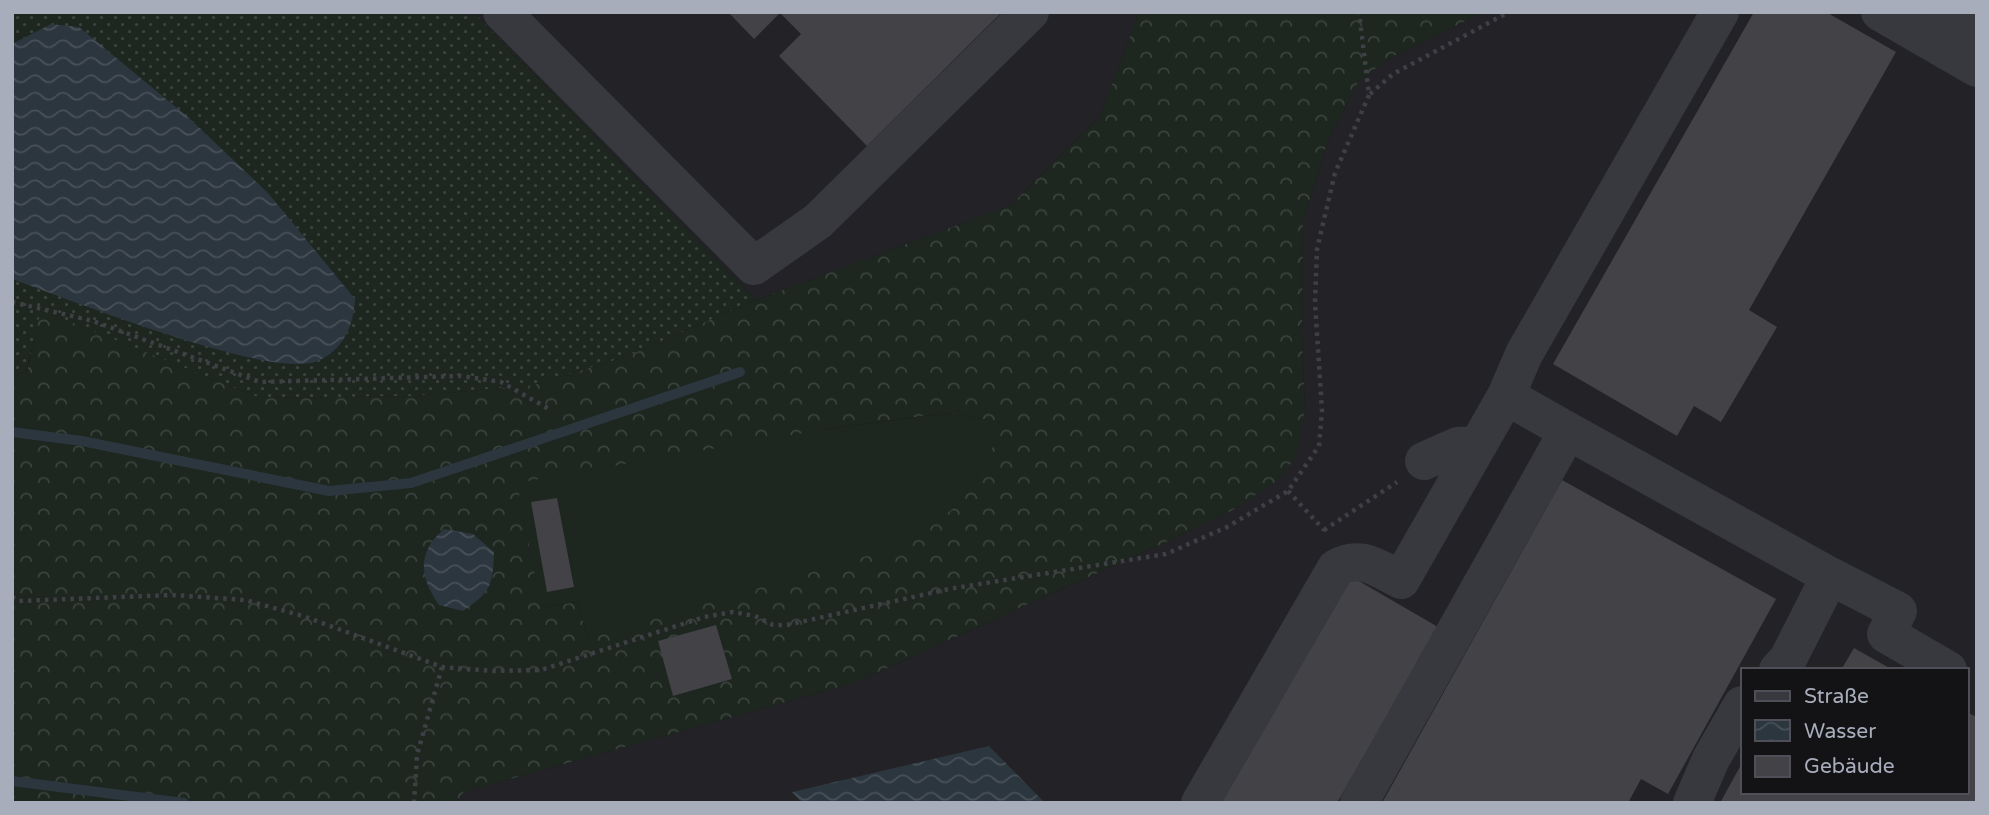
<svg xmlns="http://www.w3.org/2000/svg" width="1989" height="815" font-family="'Varela Round',sans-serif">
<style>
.built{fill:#232327;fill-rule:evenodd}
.grass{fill:url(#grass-dots)}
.forest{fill:url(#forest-crowns);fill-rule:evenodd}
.pitch{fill:#1d261f}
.water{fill:url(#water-waves)}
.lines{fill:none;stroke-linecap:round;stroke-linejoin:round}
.stream{stroke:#2c363f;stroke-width:10}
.building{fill:#424247}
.path{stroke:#3e4046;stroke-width:4.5;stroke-dasharray:3.5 5;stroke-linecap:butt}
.minor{stroke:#38393f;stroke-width:38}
</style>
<defs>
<pattern id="grass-dots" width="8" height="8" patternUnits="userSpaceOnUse" patternTransform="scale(1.75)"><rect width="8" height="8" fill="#1d261f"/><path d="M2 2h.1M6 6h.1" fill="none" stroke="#3b433e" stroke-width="1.8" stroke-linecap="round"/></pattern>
<pattern id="forest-crowns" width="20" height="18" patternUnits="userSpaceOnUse" patternTransform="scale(1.75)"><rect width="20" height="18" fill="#1d261f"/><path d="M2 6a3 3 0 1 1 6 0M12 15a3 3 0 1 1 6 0" fill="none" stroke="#3b433e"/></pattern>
<pattern id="water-waves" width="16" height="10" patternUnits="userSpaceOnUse" patternTransform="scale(1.75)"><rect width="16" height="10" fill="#2c363f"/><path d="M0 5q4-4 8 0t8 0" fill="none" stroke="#485059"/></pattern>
</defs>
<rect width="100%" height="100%" fill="#18171a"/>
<path class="built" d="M 473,12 L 1139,12 L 1100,116 L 1011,205 L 756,300 Z
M 1484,12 L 1977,12 L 1977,803 L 456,803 L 464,792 L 854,683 L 1164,543 L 1231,511 L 1276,481 L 1305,409 L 1302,337 L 1303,222 L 1327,143 L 1359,81 L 1388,59 ZM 1742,670 L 1966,670 L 1966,792 L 1742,792 Z"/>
<path class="grass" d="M 12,12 L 473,12 L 756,300 L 625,357 L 534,385 L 414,396 L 260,398 L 42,311 L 26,371 L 12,376 Z"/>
<path class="forest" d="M 1139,12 L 1484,12 L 1388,59 L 1359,81 L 1327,143 L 1303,222 L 1302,337 L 1305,409 L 1296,457 L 1277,481 L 1231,511 L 1164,543 L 854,683 L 464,792 L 456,803 L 12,803 L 12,376 L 27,371 L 41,310 L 260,398 L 414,396 L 534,385 L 625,357 L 756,300 L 1011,205 L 1100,116 ZM 947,413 L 1006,423 L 588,638 L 577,602 L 541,607 L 820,430 Z"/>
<path class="pitch" d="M 947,413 L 1007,423 L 959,504 L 907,544 L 588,638 L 577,602 L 541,607 L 517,483 L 820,430 Z"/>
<path class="water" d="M 51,24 L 79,27 L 189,118 L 268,193 L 355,299 C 354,325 343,352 315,362 C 266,378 68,299 12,279 L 12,44 Z
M 444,529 L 473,534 L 494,552 C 493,585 491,592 463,611 L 439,605 C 419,577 417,552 444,529 Z
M 989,746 L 1045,803 L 802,803 L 792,792 Z"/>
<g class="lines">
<path class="stream" d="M 12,432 L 82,441 L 329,491 L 411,483 L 740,372
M 12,781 L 184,803"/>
</g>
<path class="building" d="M 728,12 L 1002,12 L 867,146 L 779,56 L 801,34 L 780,13 L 754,39 Z
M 1754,12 L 1826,12 L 1896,52 L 1749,310 L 1777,327 L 1721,422 L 1694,406 L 1677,436 L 1553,364 Z
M 1562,480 L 1776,599 L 1668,794 L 1641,779 L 1628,803 L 1382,803 Z
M 557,498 L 574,587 L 547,592 L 531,502 Z
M 1345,573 L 1438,627 L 1337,803 L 1213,803 Z
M 716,625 L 732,679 L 673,696 L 658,641 Z
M 1854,648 L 1893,670 L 1841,670 Z
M 1966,712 L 1977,717 L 1977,803 L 1720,803 L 1742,763 L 1742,792 L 1966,792 Z"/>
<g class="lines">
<path class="path" d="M 1370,94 L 1393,74 L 1509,12
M 12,302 L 93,321 L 260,382 L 461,376 L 501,382 L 549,409
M 1288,491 L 1324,530 L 1322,534
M 1324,530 L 1397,482
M 12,597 L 19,601 L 172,595 L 245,600 L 303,616 L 442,667 L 493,671 L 541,670 L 704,617 L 733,612 L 755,616 L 773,625 L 787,625 L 949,589 L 1166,554 L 1227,527 L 1288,491 L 1319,446 L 1322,411 L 1315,303 L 1317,249 L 1335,173 L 1369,95 L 1359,12
M 414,803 L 417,755 L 442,667"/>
<path class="minor" d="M 502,12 L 754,266 L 818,221 L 1030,12
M 1880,12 L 1977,68
M 1941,12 L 1977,36
M 1568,431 L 1830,576 L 1788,659 L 1778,670
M 1424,461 L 1458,446 L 1478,445
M 1830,576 L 1898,611 L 1886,634 L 1948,670
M 1200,803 L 1336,568 C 1361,554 1377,568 1401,580 L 1506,396
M 1359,803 L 1568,431 L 1506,396 L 1524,354 L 1720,12
M 1692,803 L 1711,759 L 1742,705"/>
</g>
<rect width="1989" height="815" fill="none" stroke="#a8adbb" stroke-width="28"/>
<rect x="1741" y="668" width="228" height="126" fill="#131215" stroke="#4f5057" stroke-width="2"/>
<rect x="1755" y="691" width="35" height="10" fill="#38393f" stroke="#4f5057" stroke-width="2"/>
<text x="1804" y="703" font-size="21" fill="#a8adbb">Straße</text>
<rect x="1755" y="720" width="35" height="21" fill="url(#water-waves)" stroke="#4f5057" stroke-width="2"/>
<text x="1804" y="738" font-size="21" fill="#a8adbb">Wasser</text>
<rect x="1755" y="756" width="35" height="21" fill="#424247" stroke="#4f5057" stroke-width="2"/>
<text x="1804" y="773" font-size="21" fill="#a8adbb">Gebäude</text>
</svg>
